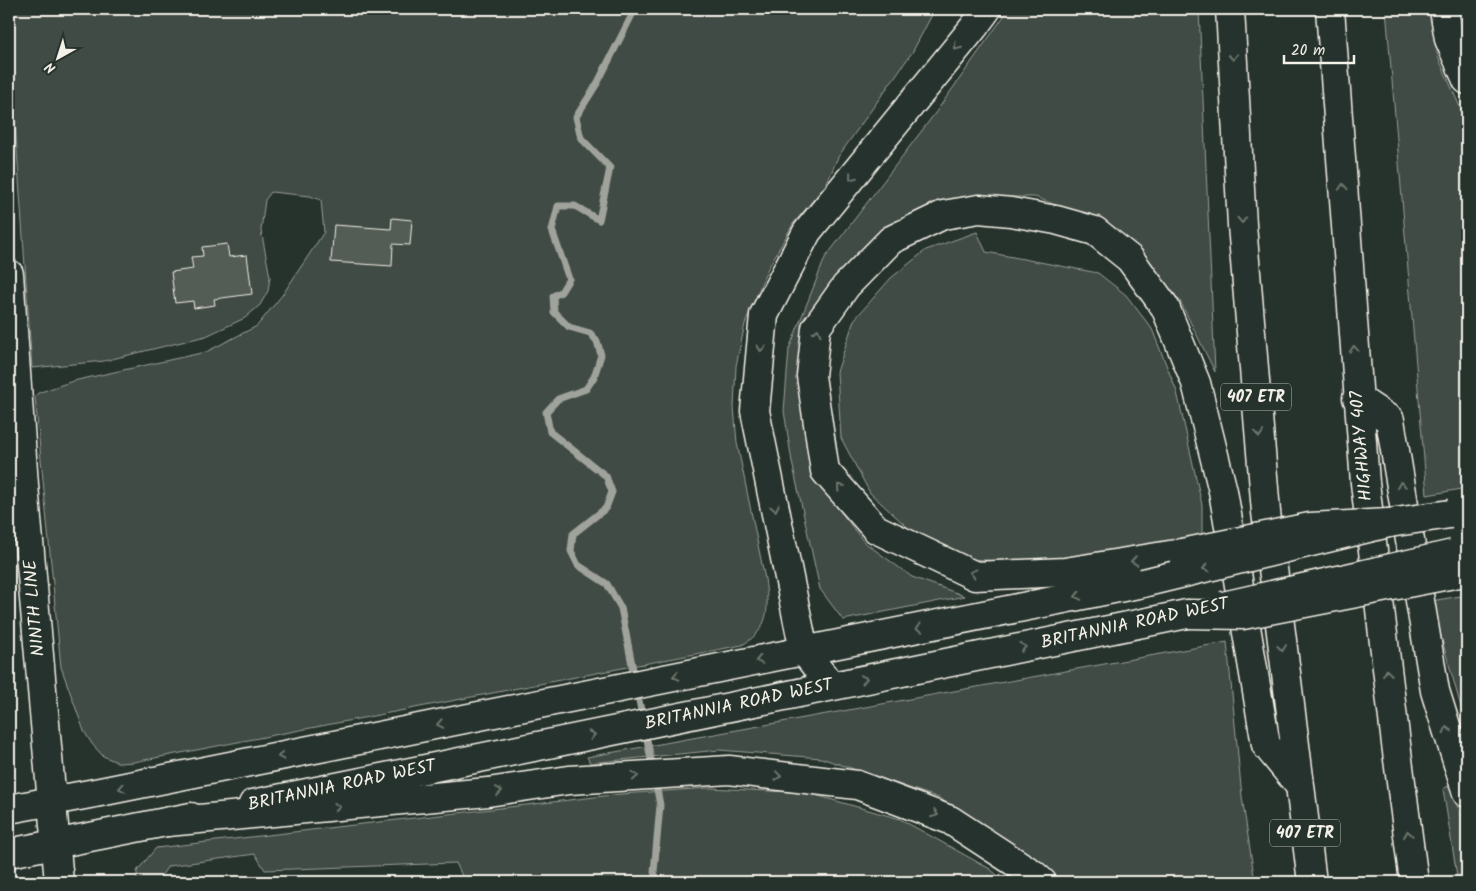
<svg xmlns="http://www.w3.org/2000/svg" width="1476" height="891" font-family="Kalam,sans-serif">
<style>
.green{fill:#414b45;stroke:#9a9e96}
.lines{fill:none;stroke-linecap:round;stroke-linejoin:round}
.stream{stroke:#9fa39b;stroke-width:7}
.building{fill:#525c55;stroke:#f4f1e8}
.major-casing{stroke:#f4f1e8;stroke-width:31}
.highway-casing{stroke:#f4f1e8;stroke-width:31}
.major{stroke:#26332d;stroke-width:28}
.highway{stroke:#26332d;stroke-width:28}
.major-bridge-casing{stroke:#f4f1e8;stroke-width:31;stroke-linecap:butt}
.highway-bridge-casing{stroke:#f4f1e8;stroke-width:31;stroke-linecap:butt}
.major-bridge{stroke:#26332d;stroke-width:28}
.highway-bridge{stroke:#26332d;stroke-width:28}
.oneway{stroke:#6e766e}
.labels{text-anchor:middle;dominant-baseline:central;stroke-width:5;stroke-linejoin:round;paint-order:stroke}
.shield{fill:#26332d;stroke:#b6b8b0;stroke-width:1}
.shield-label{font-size:16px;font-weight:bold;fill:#f4f1e8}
.street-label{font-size:18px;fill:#f4f1e8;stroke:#26332d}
</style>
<rect width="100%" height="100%" fill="#26332d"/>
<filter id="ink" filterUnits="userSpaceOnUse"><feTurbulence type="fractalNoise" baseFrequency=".02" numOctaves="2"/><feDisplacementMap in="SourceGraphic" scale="10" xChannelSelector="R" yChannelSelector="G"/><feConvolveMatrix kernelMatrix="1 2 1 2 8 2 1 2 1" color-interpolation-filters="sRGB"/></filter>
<g filter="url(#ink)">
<path class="green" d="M 9,9 L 935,9 L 913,51 L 838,157 L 826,185 L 793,224 L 767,270 L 745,324 L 736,366 L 734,407 L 737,443 L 765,579 C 769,608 770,629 742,645 L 134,762 L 119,763 L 103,756 L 92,744 L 84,731 L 61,667 L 35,397 L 38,393 L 73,381 L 206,352 L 257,326 L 283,294 L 324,232 L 321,200 L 310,196 L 271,192 L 265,200 L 261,230 L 270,277 L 268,291 L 260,305 L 245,318 L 206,336 L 104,361 L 32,368 L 9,34 Z
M 1009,9 L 1199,9 L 1215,372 L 1180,301 L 1142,254 L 1100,222 L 1035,197 L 978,197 L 944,203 L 811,335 L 827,494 L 864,542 L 912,577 L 965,596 L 843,620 L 820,589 L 792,462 L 784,411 L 789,349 L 825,258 L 936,112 Z
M 1386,9 L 1428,9 L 1438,57 L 1467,123 L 1467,488 L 1427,495 Z
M 977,232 L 986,252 L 1098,273 L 1126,295 L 1152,329 L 1177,392 L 1202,505 L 1202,541 L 1047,565 L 972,559 L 917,536 L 870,493 L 841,438 L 837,372 L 854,320 L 891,278 L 926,250 Z
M 1467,595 L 1467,728 L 1431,601 Z
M 1227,642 L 1242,797 L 1255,882 L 1062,882 L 1045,865 L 939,798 L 821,758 L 719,750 L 590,763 L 587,757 Z
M 1448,786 L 1467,828 L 1467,882 L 1458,882 L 1443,789 Z
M 709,788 L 808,793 L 900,819 L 990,869 L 1005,882 L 465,882 L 456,863 L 265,870 L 255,854 L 168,866 L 157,882 L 137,882 L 137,871 L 156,848 L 621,794 Z"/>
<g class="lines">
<path class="stream" d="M 635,680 L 621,608 L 607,584 L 578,565 L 571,551 L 573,534 L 606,508 L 612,492 L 606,476 L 550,432 L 546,412 L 558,399 L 586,389 L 594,377 L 601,355 L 597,341 L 590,333 L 569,327 L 554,312 L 553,296 L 561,292 L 569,279 L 552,230 L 558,206 L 575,206 L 599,220 L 610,168 L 581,138 L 576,117 L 598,82 L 635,9
M 637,691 L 643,720
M 645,730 L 653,769
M 655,779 L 660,805 L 654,872 L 658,882"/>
</g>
<path class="building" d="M 392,218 L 412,220 L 410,245 L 393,244 L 392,266 L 331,262 L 334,225 L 391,229 Z
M 227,244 L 229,257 L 247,255 L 252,294 L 214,299 L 215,305 L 194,308 L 193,301 L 175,303 L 171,272 L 193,269 L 191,257 L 203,256 L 202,247 Z"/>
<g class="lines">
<defs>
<path id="major" d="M 9,274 L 24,485 L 59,882
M 253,804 L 1187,614
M 9,809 L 95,793 L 1143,583
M 9,853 L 191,817"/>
<path id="highway" d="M 1230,9 L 1242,225 L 1266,512 L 1312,882
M 1330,9 L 1365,483 L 1396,744 L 1414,882
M 1444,9 L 1449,39 L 1467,80
M 1357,398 L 1390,420 L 1435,691 L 1467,793
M 1182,553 L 1065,572 L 975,576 L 876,529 L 825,471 L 811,376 L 816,328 L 846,286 L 891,240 L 943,215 L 979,209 L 1011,212 L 1056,220 L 1095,231 L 1130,259 L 1165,307 L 1196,383 L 1223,491 L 1266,745 L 1299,785
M 831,686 L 804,651 L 755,411 L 764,315 L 807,232 L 974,27 L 987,9
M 167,822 L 488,792 L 569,780 L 729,770 L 857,785 L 950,820 L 1033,874 L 1042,882"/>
</defs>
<use href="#major" class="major-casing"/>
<use href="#highway" class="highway-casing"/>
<use href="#major" class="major"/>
<use href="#highway" class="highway"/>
<defs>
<path id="major-bridge" d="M 1143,583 L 1389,523 L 1450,514
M 1223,606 L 1453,554"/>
<path id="highway-bridge" d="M 1182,553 L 1310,527 L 1389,523
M 1187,614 L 1243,615 L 1459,573"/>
</defs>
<use href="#major-bridge" class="major-bridge-casing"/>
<use href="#highway-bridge" class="highway-bridge-casing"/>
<use href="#major-bridge" class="major-bridge"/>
<use href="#highway-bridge" class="highway-bridge"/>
</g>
<defs><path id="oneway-chevron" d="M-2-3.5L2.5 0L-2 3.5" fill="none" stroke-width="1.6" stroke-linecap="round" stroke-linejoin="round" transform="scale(1.25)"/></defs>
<g class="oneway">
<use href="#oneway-chevron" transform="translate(957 47) rotate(129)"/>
<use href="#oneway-chevron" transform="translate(1233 57) rotate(87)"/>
<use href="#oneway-chevron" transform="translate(852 177) rotate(129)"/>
<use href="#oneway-chevron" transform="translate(1343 187) rotate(-94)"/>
<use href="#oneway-chevron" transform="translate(1242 220) rotate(87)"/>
<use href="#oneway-chevron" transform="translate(817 332) rotate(-75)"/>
<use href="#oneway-chevron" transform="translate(761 348) rotate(95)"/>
<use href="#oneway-chevron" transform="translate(1354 349) rotate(-94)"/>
<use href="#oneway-chevron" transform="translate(1259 434) rotate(85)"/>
<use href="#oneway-chevron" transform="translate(1401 485) rotate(-99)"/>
<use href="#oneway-chevron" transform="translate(840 487) rotate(-131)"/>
<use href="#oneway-chevron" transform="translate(775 508) rotate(78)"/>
<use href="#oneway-chevron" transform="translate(1134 561) rotate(171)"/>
<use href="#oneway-chevron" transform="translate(1206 568) rotate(166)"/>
<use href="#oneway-chevron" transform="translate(973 573) rotate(-165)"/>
<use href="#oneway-chevron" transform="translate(1078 596) rotate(169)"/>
<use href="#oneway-chevron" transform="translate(919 628) rotate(169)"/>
<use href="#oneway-chevron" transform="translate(1023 647) rotate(-11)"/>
<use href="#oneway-chevron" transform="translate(1282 648) rotate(83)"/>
<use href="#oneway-chevron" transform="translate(759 660) rotate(169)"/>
<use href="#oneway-chevron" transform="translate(1387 673) rotate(-97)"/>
<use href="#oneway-chevron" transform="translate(676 676) rotate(169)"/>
<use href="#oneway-chevron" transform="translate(864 679) rotate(-11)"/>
<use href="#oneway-chevron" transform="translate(440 724) rotate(169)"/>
<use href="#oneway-chevron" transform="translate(1447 730) rotate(-107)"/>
<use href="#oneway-chevron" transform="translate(592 735) rotate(-12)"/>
<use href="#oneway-chevron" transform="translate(281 756) rotate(169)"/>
<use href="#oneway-chevron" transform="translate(635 776) rotate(-4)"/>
<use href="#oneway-chevron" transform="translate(778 776) rotate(7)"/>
<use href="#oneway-chevron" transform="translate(122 788) rotate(169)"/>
<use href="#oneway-chevron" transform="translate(499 791) rotate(-8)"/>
<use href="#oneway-chevron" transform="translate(337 807) rotate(-5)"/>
<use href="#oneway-chevron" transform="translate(935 814) rotate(21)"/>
<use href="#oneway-chevron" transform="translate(1408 834) rotate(-98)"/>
</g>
</g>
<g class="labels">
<g class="shield">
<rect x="1221" y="383.5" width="70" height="27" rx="4"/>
<rect x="1270" y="819.5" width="70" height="27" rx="4"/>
</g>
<g class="shield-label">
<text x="1256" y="397">407 ETR</text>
<text x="1305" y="833">407 ETR</text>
</g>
<g class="street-label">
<text transform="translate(1362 446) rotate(-95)">HIGHWAY 407</text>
<text transform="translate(35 608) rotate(-95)">NINTH LINE</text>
<text transform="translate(1135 624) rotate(-12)">BRITANNIA ROAD WEST</text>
<text transform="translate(739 705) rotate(-12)">BRITANNIA ROAD WEST</text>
<text transform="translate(342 786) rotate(-12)">BRITANNIA ROAD WEST</text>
</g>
</g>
<rect width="1476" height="891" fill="none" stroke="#26332d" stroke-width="30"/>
<rect x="15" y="15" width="1446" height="861" fill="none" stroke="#f4f1e8" stroke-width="2" filter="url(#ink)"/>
<g transform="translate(58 58) rotate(219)" stroke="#26332d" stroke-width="4" paint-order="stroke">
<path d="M0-4L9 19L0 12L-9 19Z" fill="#f4f1e8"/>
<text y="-8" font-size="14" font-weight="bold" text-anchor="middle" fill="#f4f1e8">N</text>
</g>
<path d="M1284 55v8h70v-8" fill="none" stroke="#f4f1e8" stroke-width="2.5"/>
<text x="1291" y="55" font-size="15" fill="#f4f1e8" stroke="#26332d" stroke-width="4" paint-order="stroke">20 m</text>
</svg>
